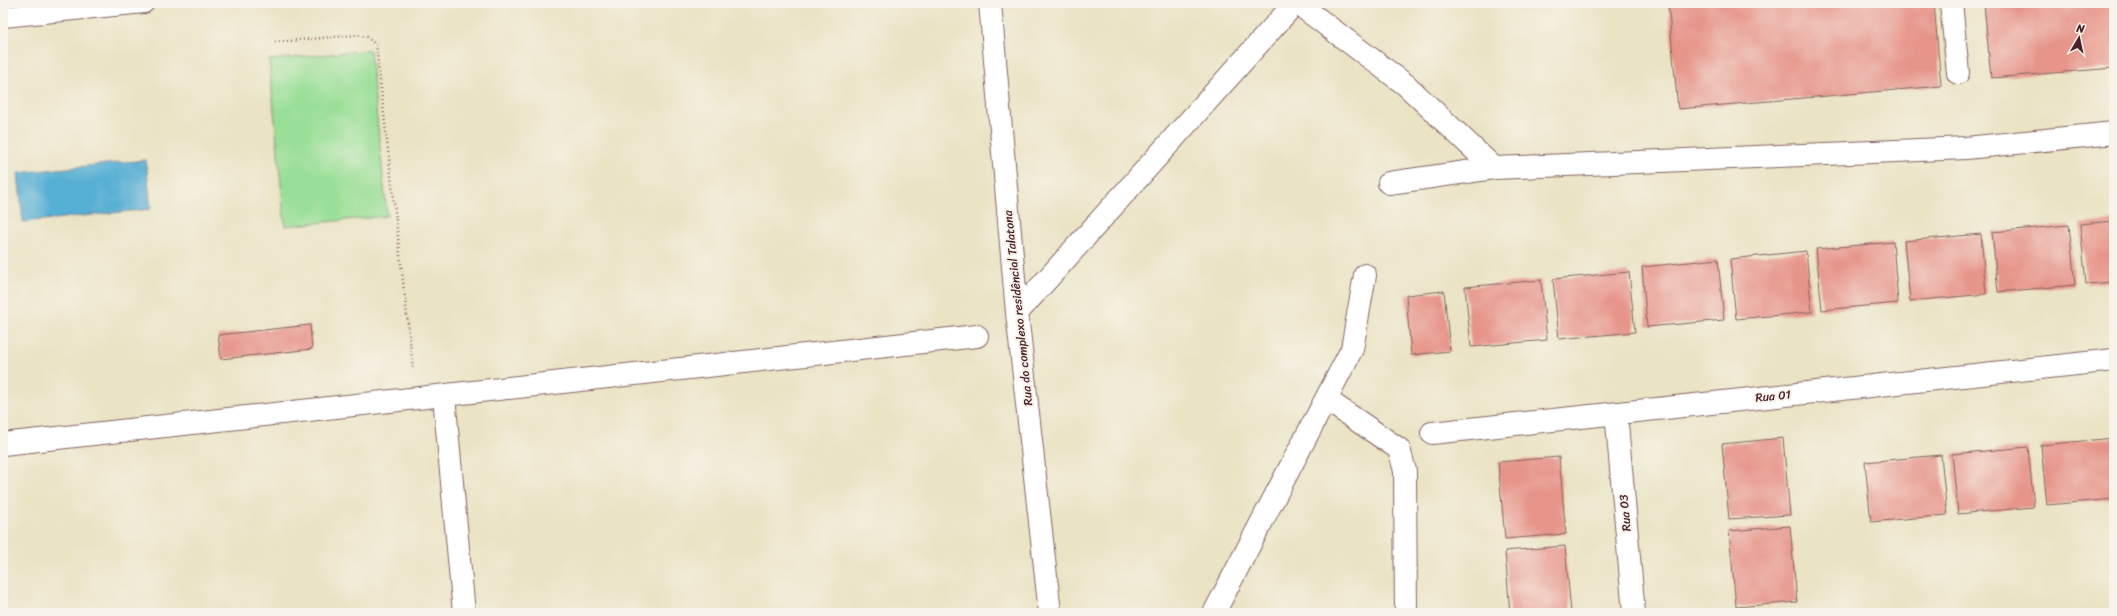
<svg xmlns="http://www.w3.org/2000/svg" width="2117" height="616" font-family="Sriracha,sans-serif">
<style>
.green{fill:#9adf97;stroke:#727f61}
.water{fill:#57afd4;stroke:#506780}
.building{fill:#e7948a}
.lines{fill:none;stroke-linecap:round;stroke-linejoin:round}
.service-casing{stroke:#826461;stroke-width:22}
.minor-casing{stroke:#826461;stroke-width:24}
.path{stroke:#826461;stroke-width:2.5;stroke-dasharray:1 3;stroke-linecap:butt}
.service{stroke:#fff;stroke-width:20}
.minor{stroke:#fff;stroke-width:22}
.labels{text-anchor:middle;dominant-baseline:central;stroke-width:4;stroke-linejoin:round;paint-order:stroke}
.street-label{font-size:12px;fill:#4a1f2b;stroke:#f7f3e8}
</style>
<rect width="100%" height="100%" fill="#f7f3e8"/>
<filter id="ink" filterUnits="userSpaceOnUse"><feTurbulence type="fractalNoise" baseFrequency=".025" numOctaves="2"/><feDisplacementMap in="SourceGraphic" scale="8" xChannelSelector="R" yChannelSelector="G"/><feConvolveMatrix kernelMatrix="1 2 1 2 8 2 1 2 1" color-interpolation-filters="sRGB"/></filter>
<filter id="wash" filterUnits="userSpaceOnUse"><feTurbulence type="fractalNoise" baseFrequency=".012" numOctaves="4" result="noise"/><feDisplacementMap in="SourceGraphic" scale="16" xChannelSelector="R" yChannelSelector="G"/><feGaussianBlur stdDeviation="0.9" result="paint"/><feColorMatrix in="noise" values="0 0 0 0 0 0 0 0 0 0 0 0 0 0 0 0 0 1.4 0 .05"/><feComposite in="paint" operator="in"/></filter>
<g filter="url(#wash)">
<rect width="100%" height="100%" fill="#eae3c4"/>
<path class="green" d="M 370,50 L 387,216 L 285,226 L 269,60 Z"/>
<path class="water" d="M 146,160 L 151,209 L 23,222 L 18,173 Z"/>
<g id="blocks">
<path class="building" d="M 1668,3 L 1934,3 L 1941,86 L 1678,109 Z
M 1984,3 L 2114,3 L 2114,68 L 1991,78 Z
M 2114,221 L 2114,282 L 2086,284 L 2080,224 Z
M 2069,225 L 2075,285 L 1998,292 L 1992,232 Z
M 1981,234 L 1986,294 L 1910,301 L 1904,241 Z
M 1893,242 L 1898,303 L 1822,310 L 1816,249 Z
M 1806,251 L 1812,312 L 1736,319 L 1730,259 Z
M 1718,259 L 1724,320 L 1647,327 L 1642,267 Z
M 1629,272 L 1635,332 L 1559,339 L 1553,279 Z
M 1541,280 L 1547,340 L 1471,347 L 1465,287 Z
M 1444,291 L 1450,351 L 1411,355 L 1406,295 Z
M 310,325 L 312,349 L 221,359 L 218,335 Z
M 1783,438 L 1790,515 L 1729,519 L 1722,444 Z
M 2114,438 L 2114,499 L 2047,505 L 2041,445 Z
M 2028,447 L 2034,507 L 1958,514 L 1952,454 Z
M 1941,455 L 1947,515 L 1871,522 L 1865,462 Z
M 1559,457 L 1566,534 L 1505,539 L 1498,462 Z
M 1790,526 L 1797,602 L 1736,607 L 1729,531 Z
M 1565,546 L 1571,613 L 1510,613 L 1505,551 Z"/>
</g>
</g>
<g filter="url(#ink)">
<use href="#blocks" fill-opacity="0" stroke="#826461" stroke-width="1"/>
<g class="lines">
<defs>
<path id="service" d="M 3,17 L 144,3"/>
<path id="minor" d="M 990,3 L 1017,313 L 1050,613
M 1297,3 L 1406,85 L 1494,168
M 1951,3 L 1958,73
M 1389,183 L 1494,168 L 1966,148 L 2114,133
M 1017,313 L 1295,3
M 444,396 L 464,613
M 1327,400 L 1399,449 L 1405,471 L 1406,613
M 1616,413 L 1634,613
M 1432,433 L 2114,360
M 3,444 L 977,336
M 1214,613 L 1352,349 L 1365,275"/>
</defs>
<use href="#service" class="service-casing"/>
<use href="#minor" class="minor-casing"/>
<path class="path" d="M 275,42 L 357,35 L 367,37 L 376,45 L 413,368"/>
<use href="#service" class="service"/>
<use href="#minor" class="minor"/>
</g>
</g>
<g class="labels">
<g class="street-label">
<text transform="translate(1018 308) rotate(-96)">Rua do complexo residêncial Talatona</text>
<text transform="translate(1773 396) rotate(-6)">Rua 01</text>
<text transform="translate(1625 513) rotate(-95)">Rua 03</text>
</g>
</g>
<rect width="2117" height="616" fill="none" stroke="#f7f3e8" stroke-width="16"/>
<g transform="translate(2079 38) rotate(9)" stroke="#f7f3e8" stroke-width="3" paint-order="stroke">
<path d="M0-3L7 15L0 10L-7 15Z" fill="#4a1f2b"/>
<text y="-6" font-size="11" font-weight="bold" text-anchor="middle" fill="#4a1f2b">N</text>
</g>
</svg>
